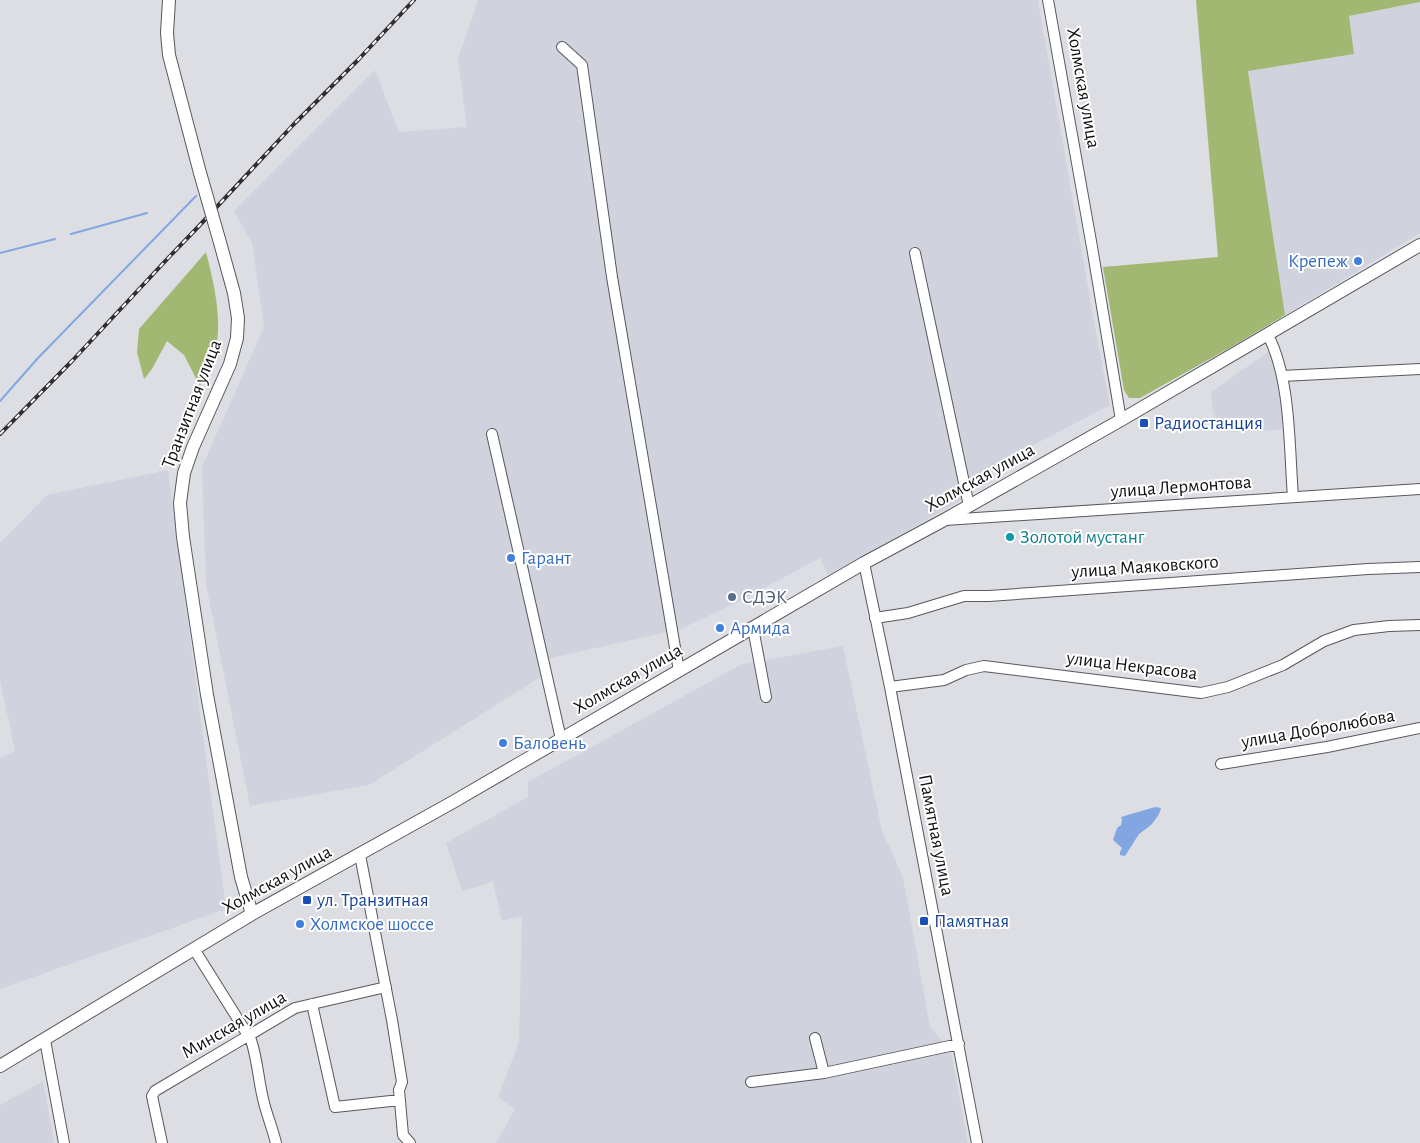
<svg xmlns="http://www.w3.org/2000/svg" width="1420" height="1143" font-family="'Alegreya Sans',sans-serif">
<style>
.built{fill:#d0d3de}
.forest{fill:#a2b771}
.water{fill:#82a6e2}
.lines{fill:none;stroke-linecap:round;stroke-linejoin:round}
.stream{stroke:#82a6e2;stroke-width:2}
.minor-casing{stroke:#57585c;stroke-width:12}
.major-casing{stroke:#57585c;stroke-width:14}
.minor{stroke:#fff;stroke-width:10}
.major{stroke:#fff;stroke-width:12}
.rail-casing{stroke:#2f2f30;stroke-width:4}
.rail{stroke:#fff;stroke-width:2;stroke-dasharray:5.5;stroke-linecap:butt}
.major-bridge-casing{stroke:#57585c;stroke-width:14;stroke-linecap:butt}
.major-bridge{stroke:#fff;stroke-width:12}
.shop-dot{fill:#3f7fe0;stroke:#fff;stroke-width:2}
.transit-dot{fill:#1a4fb4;stroke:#fff;stroke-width:2}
.culture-dot{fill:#0f9aa8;stroke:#fff;stroke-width:2}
.service-dot{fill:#5c6f8a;stroke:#fff;stroke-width:2}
.labels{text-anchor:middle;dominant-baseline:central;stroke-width:4;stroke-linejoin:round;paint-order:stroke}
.street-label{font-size:19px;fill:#101011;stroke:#fff}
.shop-label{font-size:19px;fill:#366cbe;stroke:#fff;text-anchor:start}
.transit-label{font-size:19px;fill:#164399;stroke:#fff;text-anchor:start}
.culture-label{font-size:19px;fill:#0d838f;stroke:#fff;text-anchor:start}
.service-label{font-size:19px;fill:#4e5e75;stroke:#fff;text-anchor:start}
</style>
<rect width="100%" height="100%" fill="#dddee3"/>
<path class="built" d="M 478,0 L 1038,0 L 1096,333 L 1110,405 L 965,481 L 967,497 L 828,575 L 820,558 L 746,598 L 681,629 L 546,659 L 547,673 L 369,785 L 250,806 L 206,584 L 202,467 L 264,327 L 252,243 L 234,211 L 375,70 L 399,132 L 467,127 L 458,59 Z
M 1420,2 L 1420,233 L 1285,315 L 1248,71 L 1354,54 L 1349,16 Z
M 1268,352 L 1278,374 L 1286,428 L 1277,430 L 1232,432 L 1220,426 L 1213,413 L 1211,392 Z
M 168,470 L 226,909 L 0,989 L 0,758 L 15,751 L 0,680 L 0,543 L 47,495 Z
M 843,646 L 882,831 L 903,877 L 930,1027 L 951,1051 L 968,1143 L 496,1143 L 515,1109 L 498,1097 L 519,1042 L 522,916 L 502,921 L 493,882 L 462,891 L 446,843 L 528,797 L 528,782 L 742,664 Z
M 43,1081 L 54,1143 L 0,1143 L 0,1105 Z"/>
<path class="forest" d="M 1196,0 L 1420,0 L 1420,2 L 1349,16 L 1354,54 L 1248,71 L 1285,315 L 1231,347 L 1140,398 L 1129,398 L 1124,390 L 1103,267 L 1218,257 Z
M 206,252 C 214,284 222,316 216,349 C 213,362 205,374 200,386 L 184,355 L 167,341 L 152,369 L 144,379 L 137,352 L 139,329 Z"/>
<path class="water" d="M 1155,807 L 1161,808 L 1159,814 L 1155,820 L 1151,825 L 1139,834 L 1125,856 L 1120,855 L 1120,852 L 1122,848 L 1113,840 L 1117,828 L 1121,825 L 1122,820 L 1121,817 Z"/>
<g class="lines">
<path class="stream" d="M 71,234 L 147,213
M 0,253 L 55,239
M 0,401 L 38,358 L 196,196"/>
<defs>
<path id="minor" d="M 1048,0 L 1092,247 L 1121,420
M 562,47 L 582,65 L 612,277 L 679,671
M 915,253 L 969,506
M 1268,335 C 1291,380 1289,446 1293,497
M 1282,376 L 1420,369
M 492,434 L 561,739
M 945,520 L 1420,489
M 864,563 L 890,687 L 977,1143
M 875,618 L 908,613 L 964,596 L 989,596 L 1368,569 L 1420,567
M 753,628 L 766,697
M 890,687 L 944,680 L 966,670 L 984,666 L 1201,693 L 1228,687 L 1283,665 L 1324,641 L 1354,630 L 1389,626 L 1420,625
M 1221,764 L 1327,747 L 1420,728
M 360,855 L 392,1020 L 402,1082 L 399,1090 L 403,1135 L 410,1143
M 194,949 L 251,1040 C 257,1058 258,1076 262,1094 C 265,1111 272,1126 276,1143
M 312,1004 L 335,1107 L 400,1100
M 815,1038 L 824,1073
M 45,1040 L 64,1143
M 751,1082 L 824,1073 L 959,1044
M 162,1143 L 152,1096 L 155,1091 L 295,1008 L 386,987"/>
<path id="major" d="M 169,0 L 167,33 L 169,55 L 200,173
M 219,239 L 234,293 L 238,318 L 237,338 L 230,364 L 193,447 L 184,473 L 180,503 L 183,537 L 207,695 L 241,877 L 252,914
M 0,1066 L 252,914 L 453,802 L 864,563 L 944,520 L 1121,420 L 1420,245"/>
</defs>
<use href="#minor" class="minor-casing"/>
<use href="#major" class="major-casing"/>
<use href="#minor" class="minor"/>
<use href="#major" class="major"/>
<defs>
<path id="rail" d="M 0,434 L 73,360 L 171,255 L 199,226 L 294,124 L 358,60 L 414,0"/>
</defs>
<use href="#rail" class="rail-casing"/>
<use href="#rail" class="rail"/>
<defs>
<path id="major-bridge" d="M 200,173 L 219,239"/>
</defs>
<use href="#major-bridge" class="major-bridge-casing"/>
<use href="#major-bridge" class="major-bridge"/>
</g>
<g class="shop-dot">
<circle cx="1358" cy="261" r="5"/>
<circle cx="511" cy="558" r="5"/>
<circle cx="720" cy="628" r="5"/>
<circle cx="503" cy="743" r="5"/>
<circle cx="300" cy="924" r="5"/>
</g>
<g class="transit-dot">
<rect x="1139" y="418" width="10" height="10" rx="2.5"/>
<rect x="302" y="895" width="10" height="10" rx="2.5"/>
<rect x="919" y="916" width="10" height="10" rx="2.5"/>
</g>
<circle class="culture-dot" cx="1010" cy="537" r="5"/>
<circle class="service-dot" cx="732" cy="597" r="5"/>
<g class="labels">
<g class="street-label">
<text transform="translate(1083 88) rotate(80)">Холмская улица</text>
<text transform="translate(192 404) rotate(-69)">Транзитная улица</text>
<text transform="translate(980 478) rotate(-29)">Холмская улица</text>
<text transform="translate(1181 487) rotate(-4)">улица Лермонтова</text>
<text transform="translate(1145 567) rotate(-4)">улица Маяковского</text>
<text transform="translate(1132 666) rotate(7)">улица Некрасова</text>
<text transform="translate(628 679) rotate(-30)">Холмская улица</text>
<text transform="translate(1318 729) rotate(-10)">улица Добролюбова</text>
<text transform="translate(936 835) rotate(79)">Памятная улица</text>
<text transform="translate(277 880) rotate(-29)">Холмская улица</text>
<text transform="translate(234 1025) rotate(-30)">Минская улица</text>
</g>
<g class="shop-label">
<text x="1348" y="261" text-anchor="end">Крепеж</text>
<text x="521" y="558">Гарант</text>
<text x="730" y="628">Армида</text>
<text x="513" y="743">Баловень</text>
<text x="310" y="924">Холмское шоссе</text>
</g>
<g class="transit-label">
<text x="1154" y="423">Радиостанция</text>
<text x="317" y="900">ул. Транзитная</text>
<text x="934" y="921">Памятная</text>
</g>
<g class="culture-label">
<text x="1020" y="537">Золотой мустанг</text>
</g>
<g class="service-label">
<text x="742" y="597">СДЭК</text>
</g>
</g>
</svg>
